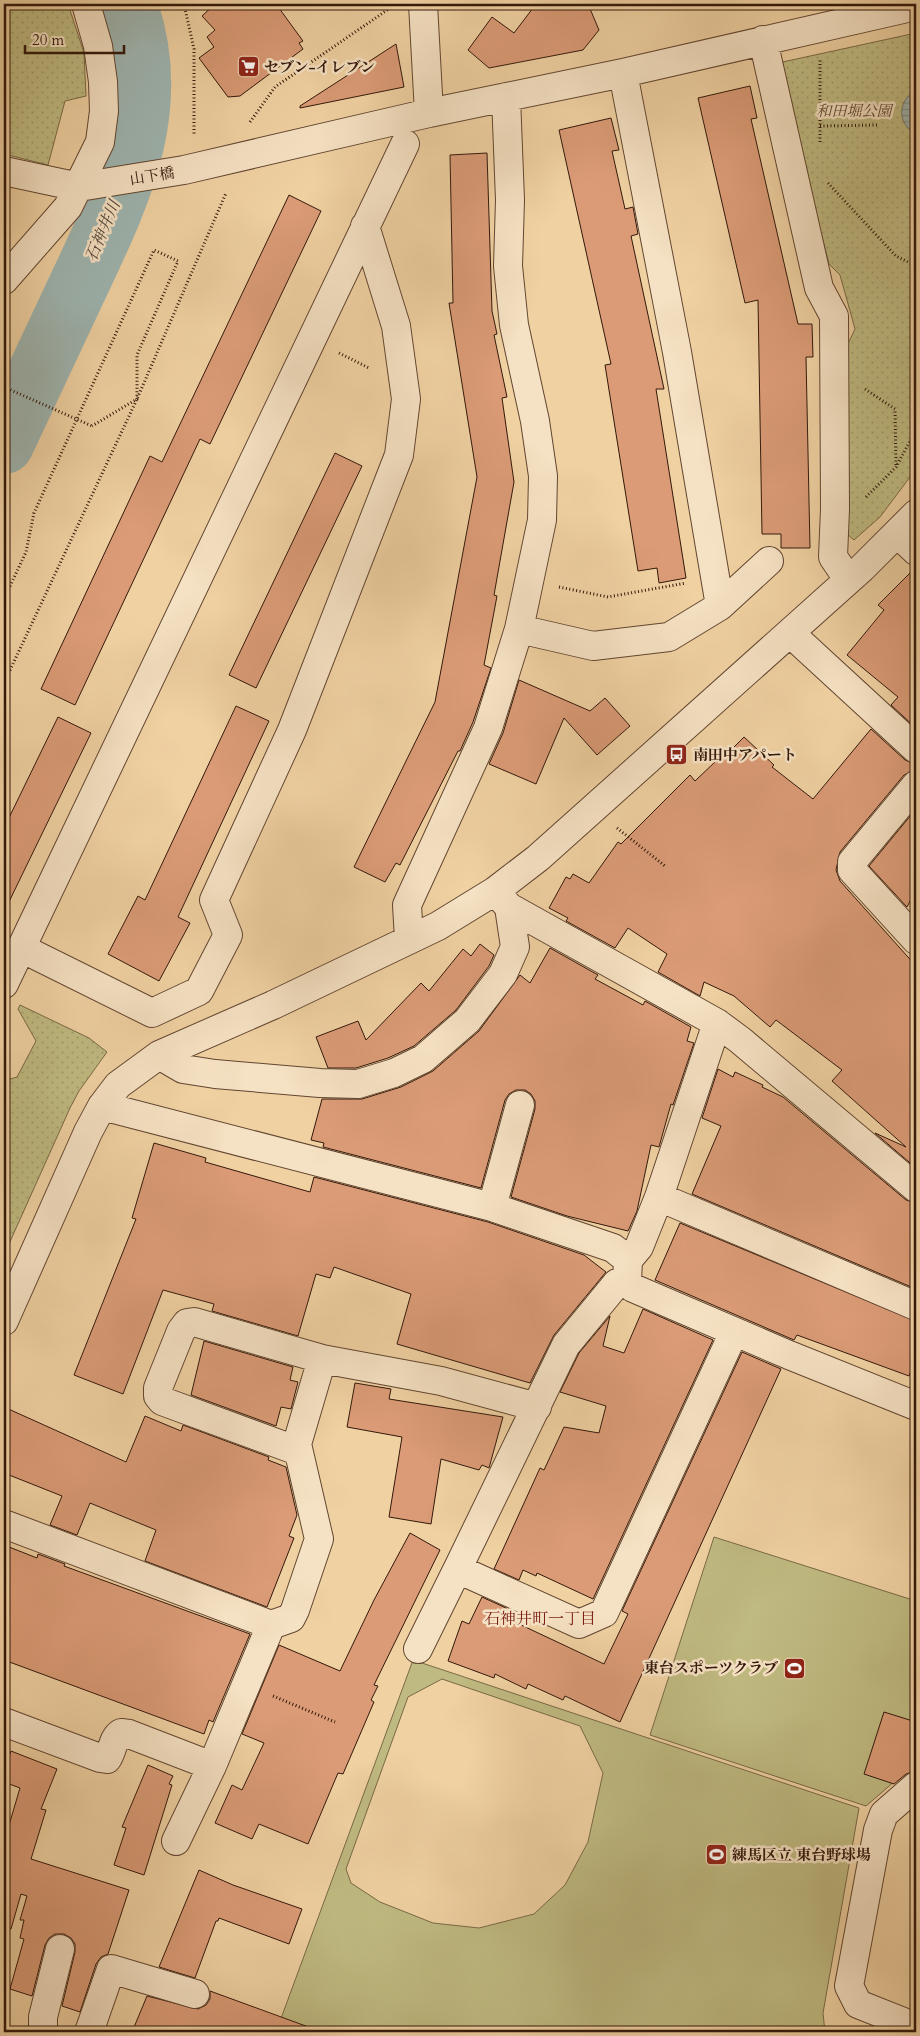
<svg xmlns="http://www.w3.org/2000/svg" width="920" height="2036" font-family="Cardo,'Noto Serif JP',serif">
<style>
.park{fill:url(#park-dots);stroke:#796946}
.garden{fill:#bfba81;stroke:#796946;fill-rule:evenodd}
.water{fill:url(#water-rules);stroke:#73766e}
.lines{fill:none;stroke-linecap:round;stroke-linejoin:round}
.river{stroke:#9eb5b0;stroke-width:60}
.building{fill:#da9b76;stroke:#33180b}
.minor-casing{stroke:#624631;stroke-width:30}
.path{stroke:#33180b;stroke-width:3;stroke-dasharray:1 2.5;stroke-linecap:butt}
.minor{stroke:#f5e1c3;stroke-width:28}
.path-bridge{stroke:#33180b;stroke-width:3;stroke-dasharray:1 2.5;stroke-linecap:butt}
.labels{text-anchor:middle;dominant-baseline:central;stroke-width:5;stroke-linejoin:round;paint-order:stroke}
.poi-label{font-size:15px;font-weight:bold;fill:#33180b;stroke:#f5e1c3;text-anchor:start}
.park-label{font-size:15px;font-style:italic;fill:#5d492e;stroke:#f5e1c3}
.street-label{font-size:15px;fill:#33180b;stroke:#f5e1c3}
.water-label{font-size:16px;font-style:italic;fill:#53473d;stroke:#f5e1c3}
.neighbourhood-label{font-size:16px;fill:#7a1f14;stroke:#f5e1c3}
</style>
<defs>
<pattern id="park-dots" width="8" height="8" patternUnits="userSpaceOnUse" patternTransform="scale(1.25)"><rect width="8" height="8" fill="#bfba81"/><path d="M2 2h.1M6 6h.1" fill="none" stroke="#a59f6e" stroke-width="1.8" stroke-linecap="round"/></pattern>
<pattern id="water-rules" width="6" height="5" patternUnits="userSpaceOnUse" patternTransform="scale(1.25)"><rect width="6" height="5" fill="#9eb5b0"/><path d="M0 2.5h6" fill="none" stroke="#81928d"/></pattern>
</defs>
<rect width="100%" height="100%" fill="#f0d1a2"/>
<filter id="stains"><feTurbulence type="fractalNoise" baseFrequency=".004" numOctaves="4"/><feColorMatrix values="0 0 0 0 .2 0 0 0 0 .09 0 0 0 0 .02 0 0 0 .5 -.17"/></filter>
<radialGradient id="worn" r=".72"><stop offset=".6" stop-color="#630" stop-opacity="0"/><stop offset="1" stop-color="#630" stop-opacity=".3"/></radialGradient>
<path class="park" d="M 4,4 L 68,4 L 84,53 L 86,96 L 65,101 L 48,165 L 4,154 Z
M 916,33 L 916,469 L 880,517 L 854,540 L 846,533 L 849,511 L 847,346 L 855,329 L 840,275 L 829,264 L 778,63 Z
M 20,1005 L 89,1038 L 107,1052 L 79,1091 L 70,1108 L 4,1255 L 4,1081 L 17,1077 L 36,1041 L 18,1009 Z"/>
<path class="garden" d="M 714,1537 L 916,1601 L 916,1763 L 866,1806 L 650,1735 Z
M 413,1660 L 859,1808 L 823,2013 L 825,2032 L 276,2032 ZM 442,1679 L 580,1726 L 603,1773 L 588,1842 L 565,1885 L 534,1914 L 479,1928 L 433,1923 L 380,1902 L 351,1883 L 346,1869 L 408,1697 Z"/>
<path class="water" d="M 916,90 L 916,134 C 897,124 897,101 916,90 Z"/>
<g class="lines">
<path class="river" d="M 4,444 C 27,395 50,346 73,297 C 118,201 166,111 127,4"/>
</g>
<path class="building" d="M 215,4 L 276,4 L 303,41 L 299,43 L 303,49 L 240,96 L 228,97 L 199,58 L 214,47 L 207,37 L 215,30 L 202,16 Z
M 536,4 L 588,4 L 599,30 L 583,50 L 489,68 L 468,50 L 492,17 L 514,33 Z
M 396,44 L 404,87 L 300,108 L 300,106 Z
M 750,86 L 757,118 L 751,119 L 798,324 L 812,324 L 813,357 L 806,357 L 810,548 L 781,548 L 781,534 L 762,534 L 758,300 L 745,303 L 698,98 Z
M 611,118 L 619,150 L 612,151 L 625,209 L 633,207 L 638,234 L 631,236 L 664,389 L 656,389 L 686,578 L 659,583 L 657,568 L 638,571 L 605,365 L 611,364 L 559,130 Z
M 487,153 L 492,311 L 497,334 L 494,335 L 507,397 L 502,398 L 514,482 L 494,595 L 497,596 L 484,665 L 491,668 L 473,722 L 460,751 L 458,751 L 400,865 L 396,863 L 385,882 L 354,867 L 435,702 L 477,477 L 449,303 L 453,303 L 450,155 Z
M 289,195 L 321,211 L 210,444 L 200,439 L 75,705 L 41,689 L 150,456 L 162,462 Z
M 335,453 L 362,466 L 256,688 L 229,675 Z
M 916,567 L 916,728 L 891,705 L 898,697 L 847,655 L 884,610 L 878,605 Z
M 519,680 L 590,711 L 605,698 L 630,726 L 597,755 L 564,718 L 536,784 L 489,764 L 503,733 Z
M 236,706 L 269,721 L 178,917 L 190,923 L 159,981 L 108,954 L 138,896 L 145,900 Z
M 58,717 L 91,733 L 4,912 L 4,828 Z
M 871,729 L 905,760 L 916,764 L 916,770 L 904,775 L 840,852 L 836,870 L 840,881 L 916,966 L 916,1168 L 875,1133 L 906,1147 L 832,1081 L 842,1070 L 776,1020 L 770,1027 L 734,996 L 704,982 L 700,996 L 658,972 L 667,954 L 628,928 L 615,948 L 566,921 L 568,918 L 549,908 L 566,877 L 570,879 L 573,874 L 589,883 L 618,842 L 621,844 L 690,775 L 695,781 L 716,761 L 718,763 L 744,737 L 774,765 L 772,767 L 813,799 Z
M 916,809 L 916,890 L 907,907 L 869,866 Z
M 480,944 L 494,955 L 489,966 L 456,1010 L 414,1046 L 388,1058 L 356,1068 L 328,1068 L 316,1037 L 358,1021 L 366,1040 L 421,983 L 429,991 L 463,949 L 471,956 Z
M 550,948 L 598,975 L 595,979 L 643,1005 L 645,1001 L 691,1027 L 687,1041 L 694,1043 L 673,1105 L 671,1104 L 659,1147 L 651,1145 L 637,1211 L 628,1231 L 567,1216 L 511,1197 L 535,1109 L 535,1101 L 531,1094 L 525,1090 L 516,1090 L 509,1094 L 505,1100 L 481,1188 L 323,1147 L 324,1143 L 311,1140 L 322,1099 L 362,1099 L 401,1087 L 433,1071 L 479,1031 L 520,975 L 530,983 Z
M 718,1069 L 733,1077 L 735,1072 L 763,1085 L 762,1087 L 783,1097 L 906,1200 L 916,1203 L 916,1289 L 692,1194 L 721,1126 L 702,1118 Z
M 154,1143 L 206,1158 L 205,1162 L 310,1192 L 314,1177 L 488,1222 L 584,1255 L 606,1272 L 554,1335 L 530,1383 L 397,1344 L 411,1294 L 334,1267 L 330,1278 L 316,1274 L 298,1336 L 212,1311 L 214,1304 L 163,1290 L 123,1394 L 74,1375 L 136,1219 L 132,1218 Z
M 680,1223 L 916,1321 L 916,1358 L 909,1376 L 797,1335 L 794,1340 L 655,1280 Z
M 643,1309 L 713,1340 L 593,1599 L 537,1573 L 536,1576 L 523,1570 L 519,1580 L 494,1569 L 540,1468 L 544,1470 L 564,1427 L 599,1433 L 606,1406 L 560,1392 L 579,1353 L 610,1316 L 603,1346 L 624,1353 Z
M 204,1341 L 293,1367 L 290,1380 L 298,1382 L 291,1409 L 281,1407 L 276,1426 L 191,1395 Z
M 742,1352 L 781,1369 L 620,1722 L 565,1696 L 563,1700 L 528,1684 L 526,1689 L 495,1674 L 494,1678 L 448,1661 L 462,1621 L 469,1624 L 482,1597 L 506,1608 L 502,1616 L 604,1664 L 628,1614 L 622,1611 Z
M 355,1383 L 391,1389 L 389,1399 L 503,1417 L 489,1468 L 482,1465 L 479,1470 L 441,1459 L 431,1524 L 389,1517 L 402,1437 L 347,1427 Z
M 4,1407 L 126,1462 L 145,1416 L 181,1431 L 183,1425 L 269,1457 L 268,1460 L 286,1467 L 297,1515 L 289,1536 L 294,1538 L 267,1607 L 145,1561 L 156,1530 L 90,1503 L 77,1535 L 50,1525 L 62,1496 L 4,1473 Z
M 410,1533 L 440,1550 L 374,1685 L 378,1686 L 371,1700 L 374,1702 L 343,1774 L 338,1773 L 308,1844 L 259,1824 L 252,1839 L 215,1823 L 232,1785 L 242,1790 L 264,1743 L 242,1734 L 279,1645 L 340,1671 L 374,1600 Z
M 4,1545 L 37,1558 L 38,1554 L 65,1564 L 64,1566 L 250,1634 L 213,1722 L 209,1720 L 204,1734 L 4,1660 Z
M 884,1712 L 916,1722 L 916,1771 L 906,1774 L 894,1784 L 864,1774 Z
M 11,1751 L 57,1769 L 41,1809 L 46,1810 L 31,1859 L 129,1890 L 108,1954 L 101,1957 L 96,1964 L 80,2012 L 62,2006 L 75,1952 L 75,1944 L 71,1938 L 64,1934 L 55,1934 L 49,1938 L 45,1945 L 32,1996 L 10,1989 L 24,1939 L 20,1938 L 24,1920 L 20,1920 L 27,1896 L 21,1894 L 11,1929 L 4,1928 L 4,1842 L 20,1788 L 4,1782 L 4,1771 Z
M 148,1765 L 173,1776 L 169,1784 L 172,1785 L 144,1875 L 114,1865 L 126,1828 L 122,1827 Z
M 199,1870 L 233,1885 L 302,1909 L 289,1944 L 219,1918 L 218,1921 L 216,1921 L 195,1978 L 159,1967 Z
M 210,1991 L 314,2029 L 314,2032 L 132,2032 L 147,1996 L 198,2009 L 206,2005 L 210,1999 Z"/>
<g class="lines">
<defs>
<path id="minor" d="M 423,4 L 429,113
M 763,40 L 819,288 L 834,316 L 835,509 L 833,557 L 848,579
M 4,171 L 79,187 L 184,170 L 429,113 L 623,73 L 916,6
M 4,280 L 68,207 L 100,142 L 104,111 L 103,82 L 98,46 L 86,4
M 898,534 L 916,551
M 720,606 L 769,561
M 519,629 L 593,646 L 669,637 L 720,606 L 677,352 L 623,73
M 790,633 L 916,749
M 916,785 L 852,862 L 852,870 L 916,940
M 495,891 L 509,907 L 717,1023 L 740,1040 L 916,1188
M 409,939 L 407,905 L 488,728 L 519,629 L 542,520 L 543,476 L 535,421 L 514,325 L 508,266 L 510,200 L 506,97
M 21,948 L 152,1013 L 199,991 L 228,935 L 214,900 L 292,730 L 399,455 L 406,399 L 396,326 L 365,226
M 4,984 L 405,144
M 159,1055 L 183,1069 L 215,1074 L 320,1083 L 358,1084 L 394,1073 L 423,1059 L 467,1021 L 503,974 L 515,947 L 509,907
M 102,1106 L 492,1207 L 613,1248 L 628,1260 L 627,1282 L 633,1288 L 789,1355 L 916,1406
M 659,1197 L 916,1306
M 492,1207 L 520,1105
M 628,1260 L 639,1247 L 659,1197 L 717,1023
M 626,1279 L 617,1283 L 566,1345 L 458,1568 L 473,1576 L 579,1624 L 604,1613 L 734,1332
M 4,1321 L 88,1132 L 102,1106 L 118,1085 L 159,1055 L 273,1005 L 438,926 L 495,891 L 538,858 L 862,568 L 916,514
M 298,1451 L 162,1401 L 158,1396 L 158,1388 L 181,1331 L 187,1323 L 194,1322 L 322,1359 L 441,1381 L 537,1407
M 4,1524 L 271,1625
M 418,1649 L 458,1568
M 4,1722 L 100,1758 L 107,1759 C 113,1751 112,1739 121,1733 L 129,1734 L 212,1766
M 916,1786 L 884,1814 L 878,1830 L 849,1986 L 858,2004 L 916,2027
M 176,1841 L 212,1766 L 271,1625 L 291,1618 L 295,1610 L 319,1539 L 297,1444 L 322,1359
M 43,2032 L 43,2017 L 60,1949
M 89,2032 L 111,1969 L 195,1994"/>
</defs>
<use href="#minor" class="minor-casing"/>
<path class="path" d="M 184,4 L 194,49 L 194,136
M 250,122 L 275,87 L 393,6
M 820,126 L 877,125
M 820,142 L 820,59
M 828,183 L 896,256 L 916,266
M 339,353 L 369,368
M 865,389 L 895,409 L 896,467
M 866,497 L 896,467 L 916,430
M 559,587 L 608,597 L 686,583
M 4,599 L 26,552 L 34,513 L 154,250 L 178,261 L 137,355 L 137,399 L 92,426
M 4,683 L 137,399 L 226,193
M 617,828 L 665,866
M 273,1696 L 335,1722"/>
<use href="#minor" class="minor"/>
<path class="path-bridge" d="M 4,387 L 92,426"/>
</g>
<defs>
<symbol id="supermarket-square" viewBox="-11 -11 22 22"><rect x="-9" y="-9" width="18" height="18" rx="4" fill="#8f2418" stroke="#f5e1c3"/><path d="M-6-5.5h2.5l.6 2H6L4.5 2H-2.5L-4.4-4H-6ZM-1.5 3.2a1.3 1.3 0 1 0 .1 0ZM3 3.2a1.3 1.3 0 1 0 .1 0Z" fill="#fff"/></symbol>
<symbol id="bus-square" viewBox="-11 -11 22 22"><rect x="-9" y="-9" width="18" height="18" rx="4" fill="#8f2418" stroke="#f5e1c3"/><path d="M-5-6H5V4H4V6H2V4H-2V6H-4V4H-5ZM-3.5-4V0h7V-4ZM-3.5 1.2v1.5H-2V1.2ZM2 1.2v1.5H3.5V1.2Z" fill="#fff"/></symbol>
<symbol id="stadium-square" viewBox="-11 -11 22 22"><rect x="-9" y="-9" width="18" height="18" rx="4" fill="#8f2418" stroke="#f5e1c3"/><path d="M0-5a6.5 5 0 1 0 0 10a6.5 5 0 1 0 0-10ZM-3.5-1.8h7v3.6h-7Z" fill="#fff"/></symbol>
</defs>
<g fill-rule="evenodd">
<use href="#supermarket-square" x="236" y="54" width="25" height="25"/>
<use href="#bus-square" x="664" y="742" width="25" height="25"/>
<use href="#stadium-square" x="782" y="1656" width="25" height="25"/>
<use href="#stadium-square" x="704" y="1842" width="25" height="25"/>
</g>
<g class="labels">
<g class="poi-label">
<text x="264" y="67">セブン-イレブン</text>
<text x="693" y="755">南田中アパート</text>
<text x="778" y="1668" text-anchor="end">東台スポーツクラブ</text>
<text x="732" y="1855">練馬区立 東台野球場</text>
</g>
<g class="park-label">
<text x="854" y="111">和田堀公園</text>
</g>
<g class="street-label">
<text transform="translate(152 176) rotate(-9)">山下橋</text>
</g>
<g class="water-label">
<text transform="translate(103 231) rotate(-67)">石神井川</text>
</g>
<g class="neighbourhood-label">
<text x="540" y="1619">石神井町一丁目</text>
</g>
</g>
<rect width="920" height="2036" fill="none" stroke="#f0d1a2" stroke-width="20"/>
<rect x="5" y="5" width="910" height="2026" fill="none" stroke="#33180b" stroke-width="2.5"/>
<rect x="10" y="10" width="900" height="2016" fill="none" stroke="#33180b"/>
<path d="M25 45v8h99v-8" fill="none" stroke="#33180b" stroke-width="2.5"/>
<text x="32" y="45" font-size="15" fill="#33180b" stroke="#f5e1c3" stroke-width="4" paint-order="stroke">20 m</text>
<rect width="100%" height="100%" filter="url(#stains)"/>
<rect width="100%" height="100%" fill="url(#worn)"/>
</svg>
